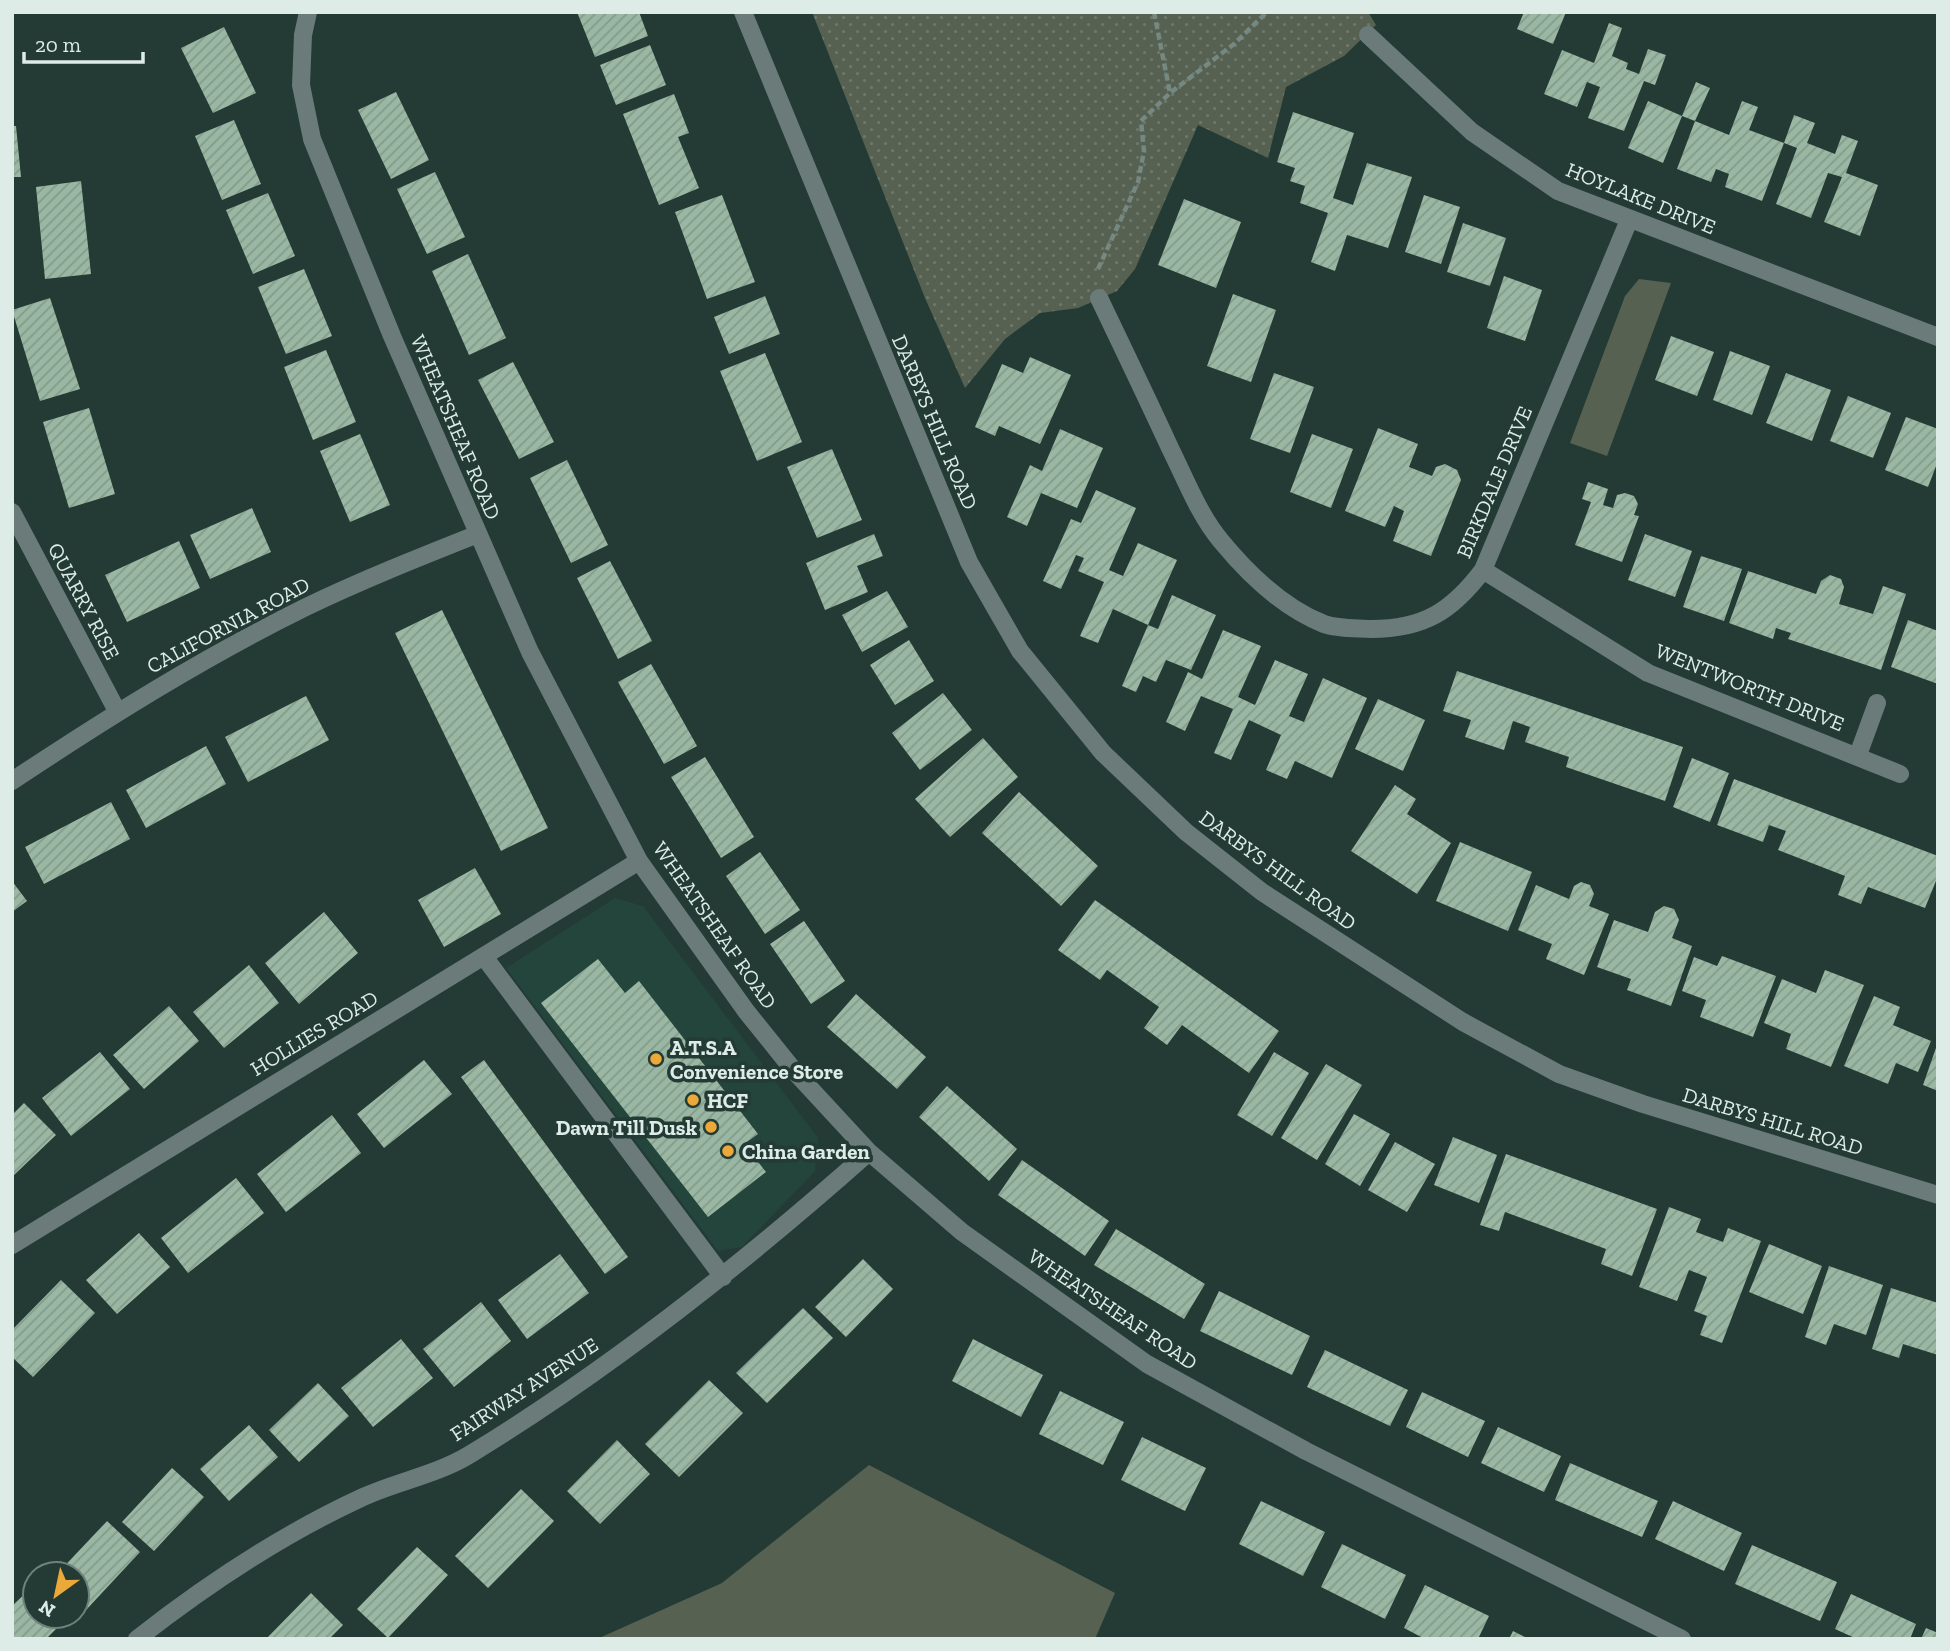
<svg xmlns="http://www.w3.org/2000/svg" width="1950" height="1651" font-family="'Zilla Slab',serif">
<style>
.built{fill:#24453c}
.grass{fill:#566151}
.park{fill:url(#park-dots)}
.building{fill:url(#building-hatch)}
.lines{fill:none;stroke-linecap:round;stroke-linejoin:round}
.path{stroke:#758882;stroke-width:4.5;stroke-dasharray:7 3.5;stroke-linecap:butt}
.minor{stroke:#6a7b7a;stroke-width:18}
.poi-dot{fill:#eba93a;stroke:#233b34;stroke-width:2.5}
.labels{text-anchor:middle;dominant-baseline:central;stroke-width:7;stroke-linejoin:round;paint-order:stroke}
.street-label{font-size:21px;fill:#deece7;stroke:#233b34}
.poi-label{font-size:21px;font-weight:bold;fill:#deece7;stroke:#233b34;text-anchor:start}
</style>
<defs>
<pattern id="park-dots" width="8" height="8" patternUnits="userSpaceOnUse" patternTransform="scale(1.75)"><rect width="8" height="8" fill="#566151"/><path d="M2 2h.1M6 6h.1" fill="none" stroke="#6e786a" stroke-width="1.8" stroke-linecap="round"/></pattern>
<pattern id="building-hatch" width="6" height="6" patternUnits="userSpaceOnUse" patternTransform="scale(1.75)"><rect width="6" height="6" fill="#99b7a2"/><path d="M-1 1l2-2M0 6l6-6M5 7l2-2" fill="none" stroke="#849b8b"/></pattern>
</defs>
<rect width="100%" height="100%" fill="#233b34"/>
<path class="built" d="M 615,898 L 643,906 L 818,1138 L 815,1171 L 742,1247 L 718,1251 L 506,968 Z"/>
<path class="grass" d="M 1639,279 L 1671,283 L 1607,456 L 1570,443 L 1625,296 Z
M 869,1465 L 1115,1593 L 1095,1639 L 597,1639 L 722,1583 Z"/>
<path class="park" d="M 812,12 L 1368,12 L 1376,25 L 1344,56 L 1286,87 L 1268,158 L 1198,125 L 1135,269 L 1117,291 L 1078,308 L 1040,313 L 1005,339 L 965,388 L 925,298 Z"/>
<path class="building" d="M 577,12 L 639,12 L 648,36 L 595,57 Z
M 1524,12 L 1566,12 L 1553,44 L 1517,29 Z
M 1609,23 L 1622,28 L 1612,56 L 1628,63 L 1626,69 L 1639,74 L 1648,49 L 1666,55 L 1655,85 L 1644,81 L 1624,131 L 1588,118 L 1600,87 L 1587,82 L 1577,107 L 1544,94 L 1562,50 L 1594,63 Z
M 224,27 L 256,93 L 213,113 L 181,48 Z
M 650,45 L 666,85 L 616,105 L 600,65 Z
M 1696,82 L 1710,88 L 1695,121 L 1682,116 Z
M 396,92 L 429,160 L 391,179 L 358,110 Z
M 674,94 L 689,133 L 678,137 L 699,188 L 659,205 L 623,114 Z
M 1648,101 L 1682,116 L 1663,163 L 1628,148 Z
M 1742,101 L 1758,107 L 1749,130 L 1784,143 L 1762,201 L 1725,187 L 1729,174 L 1716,169 L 1711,182 L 1677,169 L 1695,121 L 1729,135 Z
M 1293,112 L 1354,133 L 1333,198 L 1353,205 L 1367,163 L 1412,177 L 1388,248 L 1347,235 L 1335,271 L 1311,262 L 1328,213 L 1300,203 L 1305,186 L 1290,181 L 1295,168 L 1277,162 Z
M 1794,115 L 1815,123 L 1807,143 L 1835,154 L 1842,135 L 1858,141 L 1846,173 L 1878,185 L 1860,236 L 1824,222 L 1842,177 L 1828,173 L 1811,218 L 1776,204 L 1797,148 L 1784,143 Z
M 234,120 L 261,184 L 222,200 L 195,136 Z
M 12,126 L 16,126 L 21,177 L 12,177 Z
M 435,172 L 465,237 L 427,254 L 397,189 Z
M 81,181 L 91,274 L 45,279 L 36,187 Z
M 268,193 L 295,256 L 253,274 L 226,210 Z
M 722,195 L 755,282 L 707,299 L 675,212 Z
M 1424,195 L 1460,207 L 1441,264 L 1405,252 Z
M 1184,199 L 1241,222 L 1216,288 L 1158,265 Z
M 1463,223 L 1506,238 L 1490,286 L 1447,272 Z
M 468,254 L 506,338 L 469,355 L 432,271 Z
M 304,269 L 332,336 L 286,354 L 258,287 Z
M 1504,276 L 1542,290 L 1525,341 L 1487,328 Z
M 1233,294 L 1276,310 L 1251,382 L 1207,366 Z
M 765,296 L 780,334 L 729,354 L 714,317 Z
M 50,298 L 80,389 L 40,401 L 12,310 Z
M 1671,336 L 1714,352 L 1697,396 L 1655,380 Z
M 326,350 L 356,422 L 313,440 L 284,367 Z
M 1730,351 L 1770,366 L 1752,415 L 1713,400 Z
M 765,353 L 802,442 L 757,461 L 720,371 Z
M 1030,357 L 1071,375 L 1040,444 L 999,426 L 995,436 L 975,427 L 1002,364 L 1023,373 Z
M 513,362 L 554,442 L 519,459 L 478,380 Z
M 1274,373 L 1314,387 L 1290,453 L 1250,439 Z
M 1786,373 L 1831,390 L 1812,441 L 1766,423 Z
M 1848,396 L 1891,413 L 1873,458 L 1830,441 Z
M 89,408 L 115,494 L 69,508 L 43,422 Z
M 1906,417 L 1938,429 L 1938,461 L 1928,487 L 1885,470 Z
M 1378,428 L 1418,444 L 1409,467 L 1432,476 L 1436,467 L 1445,464 L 1457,470 L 1461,480 L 1431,556 L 1393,541 L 1404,511 L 1394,506 L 1385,527 L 1345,511 Z
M 1060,429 L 1103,448 L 1077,508 L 1041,493 L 1027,526 L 1007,517 L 1030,465 L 1042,471 Z
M 360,434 L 390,505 L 350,522 L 320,451 Z
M 1312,434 L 1353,449 L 1331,508 L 1290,492 Z
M 832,449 L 862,520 L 817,538 L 787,467 Z
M 567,460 L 608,545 L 571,563 L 530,478 Z
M 1588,482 L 1608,489 L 1603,505 L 1613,508 L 1617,495 L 1625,493 L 1634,496 L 1638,504 L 1634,515 L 1639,516 L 1622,562 L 1575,545 L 1591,502 L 1582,499 Z
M 1096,490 L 1136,508 L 1109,570 L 1123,576 L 1138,543 L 1177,560 L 1148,625 L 1158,629 L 1172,595 L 1216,615 L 1191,670 L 1166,660 L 1156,682 L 1143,676 L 1136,692 L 1122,686 L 1148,625 L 1113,609 L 1098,643 L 1080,636 L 1104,582 L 1078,571 L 1084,558 L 1076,555 L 1061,589 L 1043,581 L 1071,519 L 1081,523 Z
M 252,508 L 271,552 L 210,579 L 190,535 Z
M 874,534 L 883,556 L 857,566 L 868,592 L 825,610 L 806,563 Z
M 1645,534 L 1692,551 L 1675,597 L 1628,580 Z
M 179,541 L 200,588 L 127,622 L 105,575 Z
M 1701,556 L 1742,569 L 1724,621 L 1683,607 Z
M 610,561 L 652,641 L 618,659 L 577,578 Z
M 1748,571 L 1816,594 L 1821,581 L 1830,575 L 1841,579 L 1844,587 L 1839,604 L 1873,614 L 1883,586 L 1906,594 L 1881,670 L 1788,639 L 1791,633 L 1776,628 L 1773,639 L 1729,623 Z
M 887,591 L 908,627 L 862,652 L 842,615 Z
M 442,610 L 548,828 L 501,851 L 395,633 Z
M 1908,620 L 1938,631 L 1938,684 L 1891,667 Z
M 1223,630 L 1261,646 L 1238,697 L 1255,705 L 1275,660 L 1308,674 L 1289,716 L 1304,722 L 1323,678 L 1367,698 L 1332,778 L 1295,761 L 1287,779 L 1266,770 L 1281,735 L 1249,720 L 1231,760 L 1214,753 L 1233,709 L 1201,696 L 1185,731 L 1166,722 L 1188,672 L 1202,679 Z
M 909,640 L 934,681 L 895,705 L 870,665 Z
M 651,664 L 697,746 L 664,764 L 618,682 Z
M 1457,671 L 1683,747 L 1665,801 L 1566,767 L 1569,757 L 1525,742 L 1530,727 L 1513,721 L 1504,750 L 1465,737 L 1471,720 L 1443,711 Z
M 943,693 L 972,730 L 920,770 L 892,733 Z
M 306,696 L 329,740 L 248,782 L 225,737 Z
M 1378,699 L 1425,720 L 1403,771 L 1355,749 Z
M 983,738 L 1018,777 L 950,837 L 915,799 Z
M 206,746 L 226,784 L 146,828 L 126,790 Z
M 705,757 L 754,837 L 721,858 L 671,777 Z
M 1692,758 L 1729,773 L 1710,822 L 1673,807 Z
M 1734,779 L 1938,856 L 1938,876 L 1925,908 L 1868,887 L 1861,904 L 1838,895 L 1845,876 L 1778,850 L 1786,831 L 1769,825 L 1763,842 L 1717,825 Z
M 1395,785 L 1416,799 L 1407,814 L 1451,843 L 1417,894 L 1351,851 Z
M 1019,792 L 1098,866 L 1061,906 L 982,833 Z
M 111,802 L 130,839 L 44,884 L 25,847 Z
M 1460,842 L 1532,872 L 1508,931 L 1436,901 Z
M 760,852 L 800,910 L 765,934 L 726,876 Z
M 475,868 L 501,914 L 444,947 L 418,900 Z
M 12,881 L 27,901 L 12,912 Z
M 1581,882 L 1590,885 L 1594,894 L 1589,906 L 1609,914 L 1584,975 L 1546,959 L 1552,944 L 1518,930 L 1536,885 L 1569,899 L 1574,886 Z
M 1095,900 L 1279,1031 L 1249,1073 L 1182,1025 L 1167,1045 L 1144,1028 L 1159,1007 L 1107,970 L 1100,980 L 1058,950 Z
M 1664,906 L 1674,909 L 1679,920 L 1672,938 L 1692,946 L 1671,1006 L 1627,990 L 1631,979 L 1597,967 L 1614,920 L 1648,932 L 1655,912 Z
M 324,912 L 358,953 L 299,1004 L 265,963 Z
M 804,921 L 845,981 L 811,1004 L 770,944 Z
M 1722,956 L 1776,976 L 1753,1037 L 1700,1017 L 1706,1000 L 1682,991 L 1694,957 L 1717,966 Z
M 598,959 L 625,993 L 639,981 L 758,1134 L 744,1144 L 766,1172 L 708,1217 L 541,1003 Z
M 249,965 L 279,1003 L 224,1048 L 193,1012 Z
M 1825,970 L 1864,985 L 1831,1067 L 1786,1049 L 1791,1034 L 1764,1023 L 1782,979 L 1816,993 Z
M 856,994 L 926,1057 L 897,1089 L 827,1027 Z
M 1874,996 L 1900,1007 L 1893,1025 L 1931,1041 L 1918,1072 L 1896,1063 L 1888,1084 L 1844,1066 Z
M 169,1006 L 199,1041 L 144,1089 L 113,1055 Z
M 1937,1045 L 1938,1045 L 1938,1091 L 1923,1085 Z
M 100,1052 L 130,1089 L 71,1136 L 42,1098 Z
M 1274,1052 L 1309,1073 L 1272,1136 L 1237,1115 Z
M 424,1060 L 452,1094 L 384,1148 L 357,1114 Z
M 484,1060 L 628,1257 L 605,1274 L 461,1077 Z
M 1326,1064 L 1362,1085 L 1317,1160 L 1281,1138 Z
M 947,1086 L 1017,1149 L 989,1181 L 919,1117 Z
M 24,1103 L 56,1135 L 12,1177 L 12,1115 Z
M 1354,1114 L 1390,1134 L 1360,1186 L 1325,1164 Z
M 332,1115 L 361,1153 L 286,1212 L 257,1174 Z
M 1453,1137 L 1497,1155 L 1479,1203 L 1434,1185 Z
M 1395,1142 L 1435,1164 L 1407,1212 L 1368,1190 Z
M 1506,1154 L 1657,1209 L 1632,1276 L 1601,1264 L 1606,1249 L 1505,1212 L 1499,1231 L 1480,1225 Z
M 1022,1160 L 1109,1221 L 1085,1256 L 998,1195 Z
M 236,1178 L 264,1213 L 188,1273 L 161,1238 Z
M 1669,1207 L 1701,1219 L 1696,1232 L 1723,1242 L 1728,1228 L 1761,1241 L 1722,1343 L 1700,1335 L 1707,1316 L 1694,1311 L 1707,1277 L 1689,1270 L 1677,1301 L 1639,1287 Z
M 1116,1229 L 1205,1284 L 1184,1319 L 1094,1265 Z
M 139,1233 L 170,1267 L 117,1314 L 86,1280 Z
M 1769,1244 L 1822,1266 L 1803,1314 L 1749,1292 Z
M 560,1254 L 589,1293 L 527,1339 L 498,1300 Z
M 863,1259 L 893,1289 L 846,1337 L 815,1307 Z
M 1829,1266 L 1883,1285 L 1866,1335 L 1834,1324 L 1826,1345 L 1805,1337 Z
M 61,1280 L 95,1313 L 33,1377 L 12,1357 L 12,1330 Z
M 1891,1288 L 1938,1303 L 1938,1355 L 1903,1344 L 1899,1358 L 1872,1349 Z
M 1219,1291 L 1310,1336 L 1292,1375 L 1200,1331 Z
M 481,1302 L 511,1341 L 454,1387 L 423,1349 Z
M 803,1308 L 833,1338 L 767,1403 L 736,1373 Z
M 401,1339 L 433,1378 L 373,1427 L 341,1388 Z
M 973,1339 L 1043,1375 L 1021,1417 L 952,1381 Z
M 1325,1350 L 1408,1390 L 1390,1426 L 1307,1387 Z
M 709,1380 L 743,1413 L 679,1477 L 645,1444 Z
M 318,1383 L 349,1416 L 299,1462 L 269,1430 Z
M 1060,1391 L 1124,1422 L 1103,1465 L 1039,1434 Z
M 1422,1392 L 1485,1421 L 1468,1457 L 1406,1427 Z
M 249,1425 L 278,1457 L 229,1501 L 200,1469 Z
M 1498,1427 L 1561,1456 L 1544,1492 L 1481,1463 Z
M 1142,1437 L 1206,1468 L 1185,1511 L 1121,1480 Z
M 617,1440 L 650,1474 L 600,1524 L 567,1491 Z
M 1570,1463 L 1658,1501 L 1642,1537 L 1555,1500 Z
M 172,1468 L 204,1497 L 154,1551 L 122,1522 Z
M 521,1489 L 554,1521 L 488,1588 L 455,1556 Z
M 1261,1501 L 1325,1532 L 1303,1576 L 1239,1544 Z
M 1673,1501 L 1742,1533 L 1724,1571 L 1655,1539 Z
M 107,1521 L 140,1552 L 87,1609 L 77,1600 L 77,1574 L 57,1574 Z
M 1342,1544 L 1406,1575 L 1385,1619 L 1321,1587 Z
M 1752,1545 L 1837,1582 L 1820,1621 L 1735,1584 Z
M 417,1547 L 448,1575 L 388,1638 L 357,1609 Z
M 35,1584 L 35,1616 L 69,1616 L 46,1639 L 12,1639 L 12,1606 Z
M 1425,1585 L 1489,1616 L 1478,1639 L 1425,1639 L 1404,1628 Z
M 311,1593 L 343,1625 L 329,1639 L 266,1639 Z
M 1851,1594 L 1916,1624 L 1910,1639 L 1857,1639 L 1835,1629 Z
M 1926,1628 L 1938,1633 L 1938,1639 L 1921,1639 Z
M 1513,1631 L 1529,1639 L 1509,1639 Z"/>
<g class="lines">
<path class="path" d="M 1154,12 L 1170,93 L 1234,44 L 1267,12
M 1098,269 L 1138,182 L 1144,151 L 1141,121 L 1170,93"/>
<path class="minor" d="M 308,12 L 303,35 L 301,85 L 312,139 L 392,336 L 530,652 L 639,861 L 746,1011 L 795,1072 L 869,1152 L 962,1232 L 1147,1364 L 1306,1451 L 1682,1639
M 743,12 L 969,562 L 1020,651 L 1103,753 L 1186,832 L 1262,892 L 1463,1022 L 1559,1074 L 1643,1104 L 1938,1195
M 1368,35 L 1472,132 L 1558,191 L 1938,337
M 1099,298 C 1123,348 1147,398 1170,448 C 1185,478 1199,515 1221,541 C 1249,575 1283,608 1324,624 C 1338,629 1356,628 1371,629 C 1424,629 1452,611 1483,570 L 1629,220
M 12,512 L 117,711
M 1483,570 L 1648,673 L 1900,774
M 1858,755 L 1877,703
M 12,781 C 107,718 204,657 306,607 C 362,580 420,557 478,534
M 485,958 L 723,1277
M 12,1245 L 639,861
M 137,1639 C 206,1585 281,1535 361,1498 C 395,1482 436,1475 469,1455 C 612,1368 744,1263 869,1152"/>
</g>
<g class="poi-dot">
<circle cx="656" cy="1059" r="7"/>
<circle cx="693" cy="1100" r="7"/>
<circle cx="711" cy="1127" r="7"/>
<circle cx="728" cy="1151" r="7"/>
</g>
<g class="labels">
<g class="street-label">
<text transform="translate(1641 198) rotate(22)">HOYLAKE DRIVE</text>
<text transform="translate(935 422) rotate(67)">DARBYS HILL ROAD</text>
<text transform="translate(456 427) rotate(67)">WHEATSHEAF ROAD</text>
<text transform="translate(1494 482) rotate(-67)">BIRKDALE DRIVE</text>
<text transform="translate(84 601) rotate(62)">QUARRY RISE</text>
<text transform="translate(228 625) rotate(-28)">CALIFORNIA ROAD</text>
<text transform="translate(1750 687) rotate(22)">WENTWORTH DRIVE</text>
<text transform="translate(1278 870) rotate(36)">DARBYS HILL ROAD</text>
<text transform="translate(715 925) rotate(55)">WHEATSHEAF ROAD</text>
<text transform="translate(314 1033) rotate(-31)">HOLLIES ROAD</text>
<text transform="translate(1773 1121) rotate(17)">DARBYS HILL ROAD</text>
<text transform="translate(1113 1309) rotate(34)">WHEATSHEAF ROAD</text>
<text transform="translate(524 1389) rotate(-33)">FAIRWAY AVENUE</text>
</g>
<g class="poi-label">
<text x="670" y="1047">A.T.S.A<tspan x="670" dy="24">Convenience Store</tspan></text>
<text x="707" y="1100">HCF</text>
<text x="697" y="1127" text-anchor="end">Dawn Till Dusk</text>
<text x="742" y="1151">China Garden</text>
</g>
</g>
<rect width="1950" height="1651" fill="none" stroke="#deece7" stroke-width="28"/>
<g transform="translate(56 1595) rotate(213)"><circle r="33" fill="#233b34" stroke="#6e827c" stroke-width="2"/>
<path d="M0-5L12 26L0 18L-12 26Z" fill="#eba93a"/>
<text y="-10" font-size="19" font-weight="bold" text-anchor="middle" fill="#deece7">N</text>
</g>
<path d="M24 52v10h119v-10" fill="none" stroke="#deece7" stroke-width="3.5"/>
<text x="35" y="52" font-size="21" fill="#deece7" stroke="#233b34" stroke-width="5" paint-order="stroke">20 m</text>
</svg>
